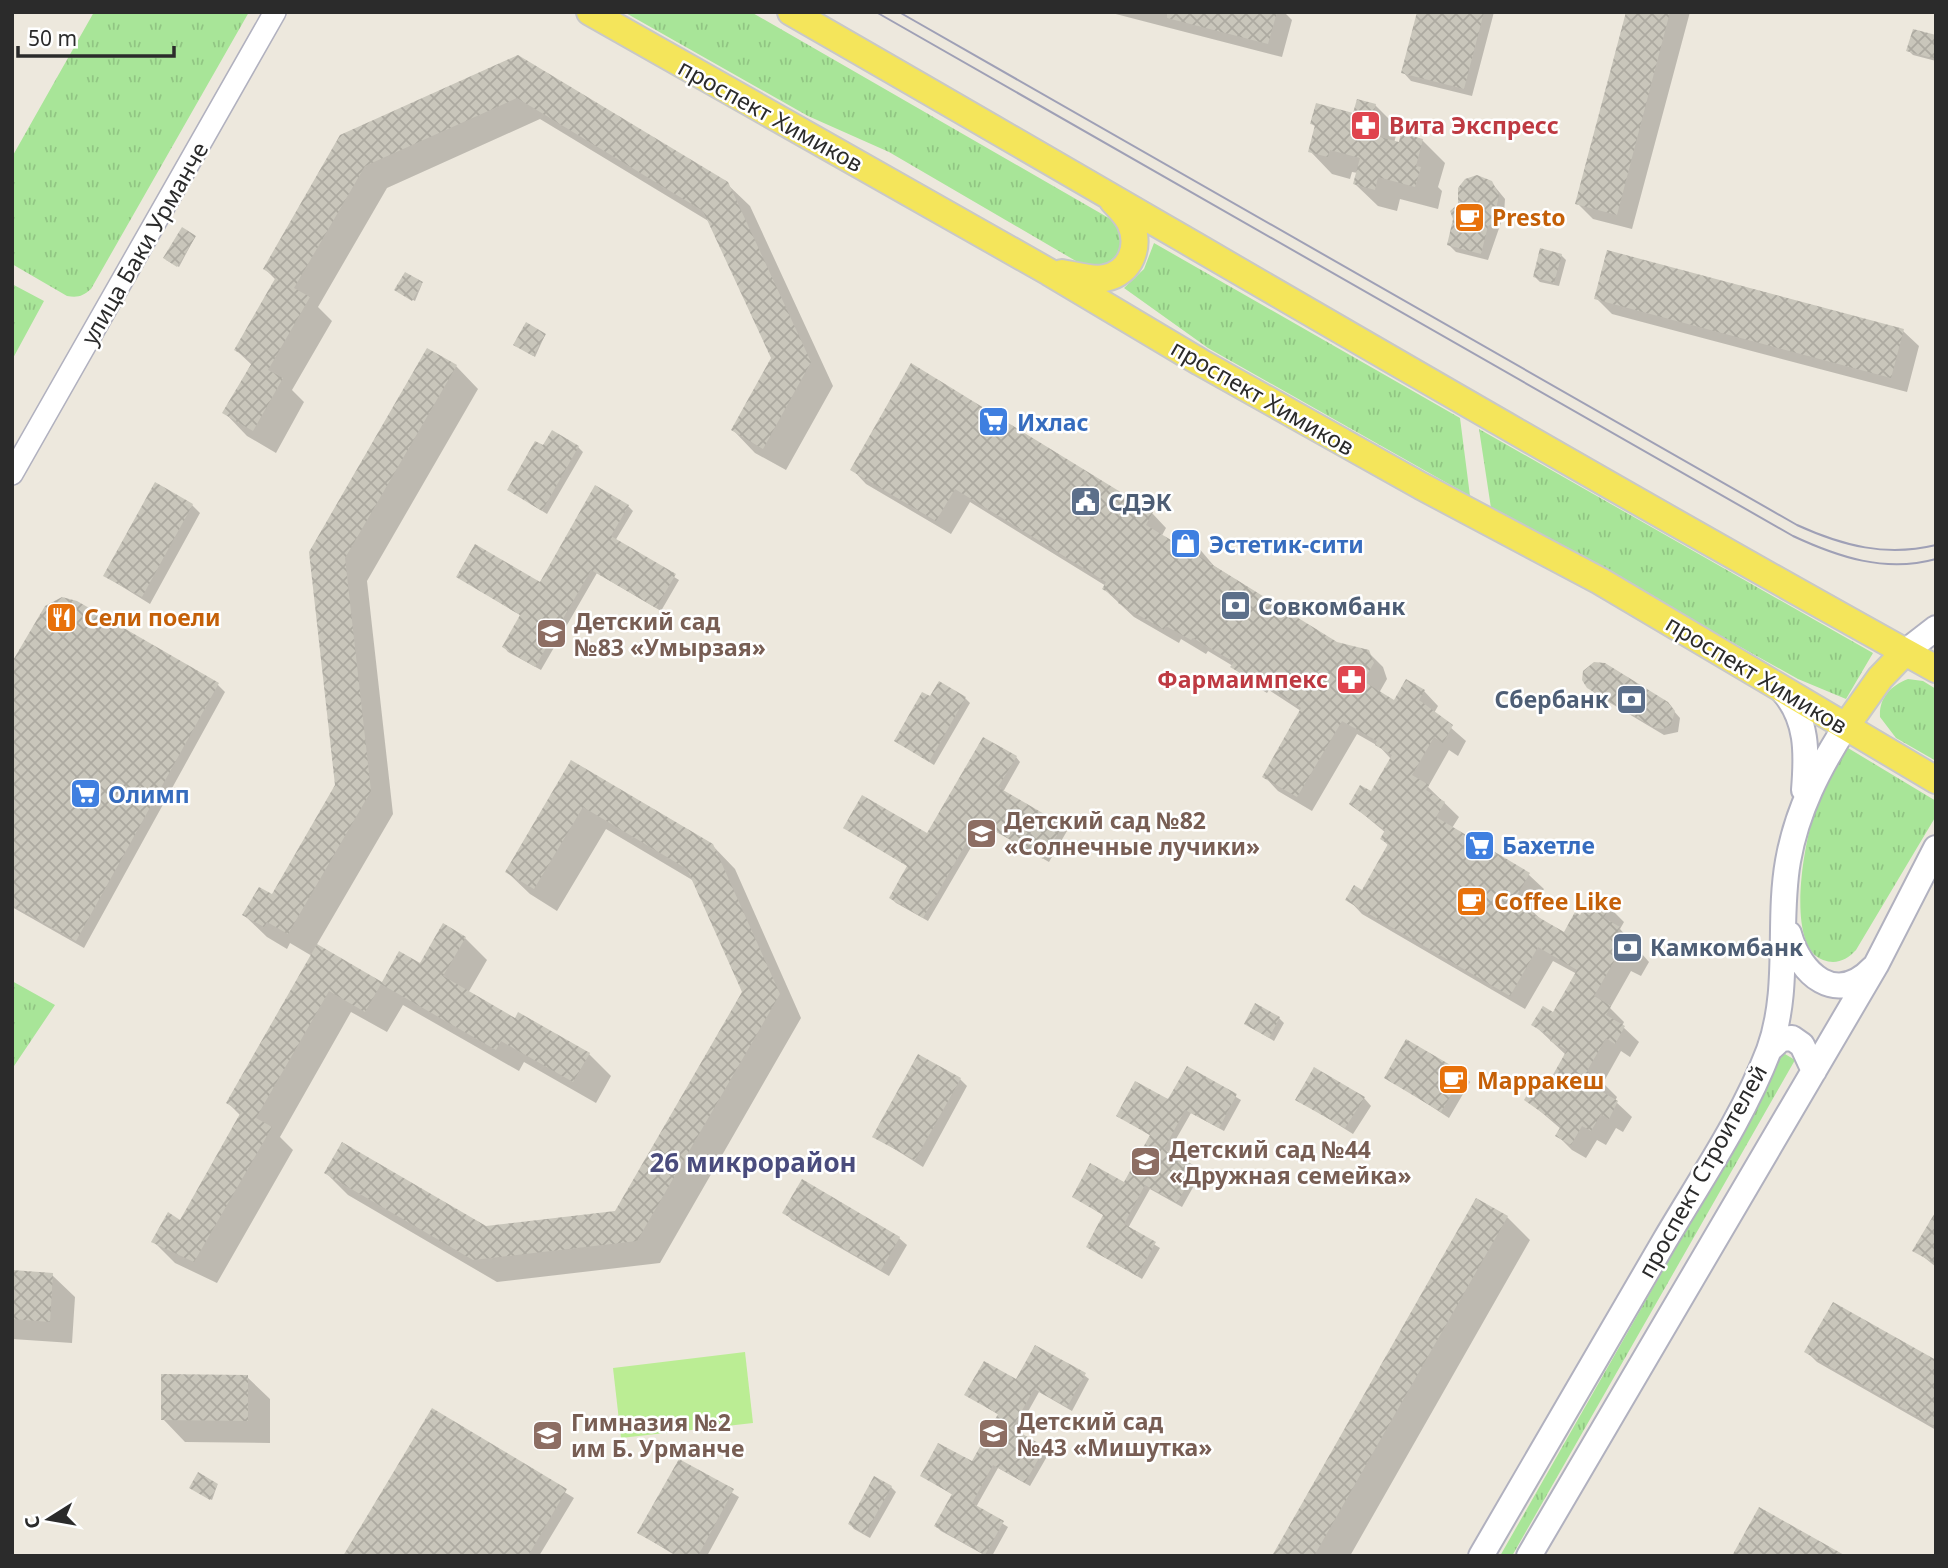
<svg xmlns="http://www.w3.org/2000/svg" width="1948" height="1568" font-family="'Noto Sans',sans-serif">
<style>
.grass{fill:url(#grass-tufts)}
.pitch{fill:#bbed94}
.shadow{fill:#0003}
.building{fill:url(#building-cross-hatch)}
.lines{fill:none;stroke-linecap:round;stroke-linejoin:round}
.tertiary-casing{stroke:#b1b1bf;stroke-width:24}
.secondary-casing{stroke:#b1b1bf;stroke-width:28}
.primary-casing{stroke:#c8c8c8;stroke-width:30}
.tertiary{stroke:#fff;stroke-width:21}
.secondary{stroke:#fff;stroke-width:24}
.primary{stroke:#f4e55b;stroke-width:26}
.tram{stroke:#9fa0b6;stroke-width:2}
.labels{text-anchor:middle;dominant-baseline:central;stroke-width:5;stroke-linejoin:round;paint-order:stroke}
.street-label{font-size:23px;fill:#2b2b2b;stroke:#fff}
.health-label{font-size:23px;font-weight:bold;fill:#be3a42;stroke:#fff;text-anchor:start}
.food-label{font-size:23px;font-weight:bold;fill:#c56008;stroke:#fff;text-anchor:start}
.shop-label{font-size:23px;font-weight:bold;fill:#366cbe;stroke:#fff;text-anchor:start}
.service-label{font-size:23px;font-weight:bold;fill:#4e5e75;stroke:#fff;text-anchor:start}
.education-label{font-size:23px;font-weight:bold;fill:#785e54;stroke:#fff;text-anchor:start}
.quarter-label{font-size:26px;font-weight:bold;fill:#4a4c7d;stroke:#fff}
</style>
<defs>
<pattern id="grass-tufts" width="24" height="20" patternUnits="userSpaceOnUse" patternTransform="scale(1.75)"><rect width="24" height="20" fill="#a8e598"/><path d="M3 7l-1-3M5 7V3M7 7l1-3M15 17l-1-3M17 17v-4M19 17l1-3" fill="none" stroke="#91c583"/></pattern>
<pattern id="building-cross-hatch" width="8" height="8" patternUnits="userSpaceOnUse" patternTransform="scale(1.75)"><rect width="8" height="8" fill="#c9c6bb"/><path d="M0 0l8 8M0 8l8-8" fill="none" stroke="#adaaa1"/></pattern>
</defs>
<rect width="100%" height="100%" fill="#ede8dd"/>
<path class="grass" d="M 94,12 L 249,12 L 91,289 C 83,296 78,298 67,296 L 12,264 L 12,157 Z
M 624,12 L 751,12 L 1114,221 L 1123,242 L 1117,259 L 1099,269 L 1081,264 L 889,152 L 808,116 Z
M 1154,243 L 1460,418 L 1470,496 L 1208,348 L 1124,288 L 1144,269 Z
M 12,284 L 44,301 L 12,360 Z
M 1479,429 L 1873,653 L 1846,699 L 1798,679 L 1491,508 Z
M 1908,679 L 1923,681 L 1936,689 L 1936,761 L 1896,738 L 1880,717 C 1879,698 1890,686 1908,679 Z
M 1848,748 L 1936,801 L 1936,816 L 1856,950 C 1847,960 1836,965 1823,960 C 1785,946 1804,844 1814,814 C 1821,790 1835,769 1848,748 Z
M 12,981 L 55,1005 L 12,1069 Z
M 1785,1054 L 1795,1060 L 1512,1556 L 1500,1556 L 1767,1088 L 1779,1058 Z"/>
<path class="pitch" d="M 745,1352 L 753,1423 L 621,1438 L 613,1368 Z"/>
<path class="shadow" d="M 1108,12 L 1284,12 L 1292,20 L 1282,57 Z
M 1418,12 L 1494,12 L 1472,96 L 1411,81 L 1403,72 Z
M 1628,12 L 1690,12 L 1632,229 L 1593,219 L 1577,203 Z
M 1936,37 L 1936,61 L 1913,55 L 1908,50 Z
M 518,57 L 726,183 L 750,206 L 833,386 L 786,470 L 755,453 L 733,430 L 773,358 L 710,222 L 540,119 L 387,188 L 318,307 L 332,321 L 292,390 L 304,402 L 276,453 L 247,436 L 225,413 L 252,365 L 236,350 L 276,280 L 265,269 L 341,136 Z
M 1375,105 L 1398,128 L 1394,143 L 1422,140 L 1445,163 L 1438,187 L 1442,191 L 1438,209 L 1400,199 L 1397,211 L 1378,206 L 1355,184 L 1358,173 L 1352,172 L 1350,179 L 1332,174 L 1310,151 L 1316,127 L 1312,124 L 1354,115 Z
M 1491,182 L 1505,199 L 1504,214 L 1488,260 L 1456,252 L 1449,245 Z
M 195,237 L 179,267 L 166,260 Z
M 1561,255 L 1566,260 L 1559,286 L 1540,282 L 1535,277 Z
M 422,284 L 415,301 L 398,292 Z
M 1596,298 L 1903,331 L 1919,346 L 1907,392 L 1612,314 Z
M 545,335 L 535,357 L 517,346 Z
M 456,366 L 478,389 L 367,581 L 393,814 L 316,946 L 382,984 L 465,938 L 487,960 L 468,993 L 516,1020 L 589,1054 L 611,1076 L 596,1103 L 524,1062 L 519,1071 L 403,1005 L 387,1032 L 351,1012 L 280,1137 L 293,1150 L 217,1283 L 175,1263 L 153,1241 L 181,1222 L 241,1116 L 228,1103 L 312,956 L 290,943 L 287,949 L 267,937 L 244,915 L 272,897 L 337,785 L 311,552 Z
M 543,447 L 578,447 L 583,452 L 547,514 L 509,490 Z
M 852,469 L 1152,513 L 1166,528 L 1161,537 L 1170,542 L 1192,540 L 1214,566 L 1336,644 L 1368,652 L 1383,667 L 1387,679 L 1379,693 L 1395,703 L 1424,691 L 1438,706 L 1434,713 L 1466,741 L 1458,756 L 1449,750 L 1428,787 L 1459,817 L 1452,828 L 1529,875 L 1544,889 L 1531,910 L 1545,923 L 1564,934 L 1581,917 L 1609,907 L 1624,922 L 1620,929 L 1649,962 L 1641,976 L 1631,971 L 1610,1008 L 1624,1022 L 1622,1026 L 1639,1042 L 1630,1057 L 1621,1051 L 1603,1083 L 1617,1097 L 1615,1101 L 1632,1117 L 1623,1132 L 1616,1128 L 1606,1145 L 1597,1140 L 1586,1158 L 1572,1150 L 1557,1135 L 1561,1129 L 1527,1100 L 1547,1089 L 1566,1055 L 1534,1025 L 1553,1014 L 1577,974 L 1553,961 L 1525,1009 L 1362,914 L 1348,899 L 1362,892 L 1389,846 L 1382,839 L 1386,833 L 1351,804 L 1371,793 L 1391,759 L 1380,747 L 1357,734 L 1312,811 L 1278,791 L 1264,776 L 1301,711 L 1269,690 L 1267,693 L 1247,681 L 1233,666 L 1208,651 L 1206,654 L 1181,639 L 1179,643 L 1134,617 L 1104,589 L 1106,586 L 970,502 L 951,534 L 866,484 Z
M 192,505 L 200,513 L 150,604 L 105,576 Z
M 628,506 L 633,511 L 615,541 L 679,580 L 661,611 L 597,573 L 541,670 L 508,652 L 504,647 L 522,616 L 458,577 L 540,584 Z
M 12,666 L 218,685 L 225,692 L 84,948 L 12,907 Z
M 1588,687 L 1673,710 L 1680,718 L 1678,732 L 1664,735 L 1597,695 Z
M 965,698 L 970,703 L 934,765 L 896,741 Z
M 1016,757 L 1020,762 L 1003,792 L 1067,831 L 1049,862 L 984,825 L 928,921 L 896,903 L 891,898 L 909,867 L 845,828 L 927,835 Z
M 571,763 L 712,845 L 735,869 L 801,1018 L 660,1263 L 497,1282 L 348,1195 L 326,1173 L 486,1228 L 616,1213 L 744,992 L 694,881 L 606,829 L 557,911 L 530,894 L 507,872 Z
M 1279,1018 L 1284,1023 L 1274,1041 L 1246,1024 Z
M 1188,1068 L 1241,1100 L 1224,1131 L 1191,1113 L 1168,1153 L 1201,1173 L 1182,1207 L 1150,1189 L 1128,1228 L 1160,1248 L 1142,1279 L 1088,1247 L 1105,1216 L 1074,1197 L 1125,1184 L 1151,1136 L 1119,1116 L 1169,1102 Z
M 1463,1074 L 1470,1082 L 1449,1118 L 1386,1077 Z
M 960,1079 L 967,1086 L 923,1167 L 874,1136 Z
M 1364,1098 L 1371,1106 L 1353,1134 L 1297,1099 Z
M 1477,1200 L 1507,1217 L 1530,1240 L 1350,1556 L 1274,1556 Z
M 785,1213 L 899,1238 L 907,1245 L 889,1276 L 792,1220 Z
M 1936,1214 L 1936,1267 L 1915,1250 Z
M 12,1272 L 52,1275 L 75,1297 L 72,1343 L 12,1339 Z
M 1807,1352 L 1936,1362 L 1936,1430 L 1817,1362 Z
M 1084,1375 L 1089,1379 L 1072,1411 L 1039,1392 L 1016,1433 L 1049,1453 L 1030,1486 L 998,1468 L 976,1507 L 1008,1527 L 992,1556 L 986,1556 L 941,1531 L 936,1526 L 953,1495 L 922,1476 L 973,1464 L 999,1415 L 967,1395 L 1017,1381 Z
M 247,1377 L 270,1399 L 270,1443 L 185,1442 L 163,1419 Z
M 432,1410 L 574,1498 L 539,1556 L 346,1556 Z
M 680,1461 L 739,1497 L 707,1556 L 676,1556 L 639,1533 Z
M 217,1486 L 212,1500 L 193,1489 Z
M 891,1487 L 896,1492 L 870,1538 L 854,1529 L 850,1524 Z"/>
<path class="building" d="M 1167,12 L 1277,12 L 1268,44 L 1167,18 Z
M 1417,12 L 1484,12 L 1464,89 L 1401,73 Z
M 1626,12 L 1670,12 L 1617,215 L 1575,204 Z
M 1913,29 L 1936,35 L 1936,59 L 1906,51 Z
M 518,55 L 728,182 L 811,362 L 763,449 L 731,430 L 771,358 L 703,211 L 517,98 L 365,166 L 294,288 L 310,297 L 268,370 L 283,378 L 253,431 L 222,413 L 253,361 L 234,350 L 276,277 L 263,269 L 340,135 Z
M 1357,99 L 1376,104 L 1368,134 L 1399,142 L 1401,133 L 1423,139 L 1416,166 L 1421,167 L 1415,187 L 1378,177 L 1375,190 L 1353,184 L 1360,158 L 1330,150 L 1328,157 L 1308,152 L 1315,125 L 1310,124 L 1316,103 L 1353,113 Z
M 1477,175 L 1492,181 L 1499,195 L 1493,223 L 1488,226 L 1481,254 L 1447,245 L 1453,219 L 1450,211 L 1458,204 L 1458,188 L 1465,179 Z
M 182,227 L 196,236 L 177,267 L 163,258 Z
M 1540,248 L 1562,254 L 1554,283 L 1533,277 Z
M 1607,250 L 1904,329 L 1891,378 L 1594,299 Z
M 405,272 L 423,282 L 412,301 L 394,290 Z
M 526,322 L 546,334 L 533,356 L 513,345 Z
M 427,348 L 457,365 L 345,558 L 371,791 L 288,934 L 267,922 L 264,927 L 242,915 L 259,887 L 272,894 L 335,785 L 309,552 Z
M 911,363 L 1153,512 L 1146,525 L 1171,540 L 1182,536 L 1192,539 L 1200,550 L 1200,557 L 1337,642 L 1369,650 L 1374,663 L 1363,681 L 1394,700 L 1406,679 L 1425,690 L 1419,700 L 1453,725 L 1443,743 L 1434,737 L 1412,775 L 1429,785 L 1426,790 L 1445,802 L 1436,817 L 1530,873 L 1515,899 L 1535,910 L 1533,914 L 1564,932 L 1575,912 L 1580,915 L 1592,895 L 1610,906 L 1604,918 L 1620,927 L 1616,935 L 1636,946 L 1626,963 L 1616,958 L 1594,996 L 1611,1006 L 1606,1015 L 1625,1026 L 1615,1044 L 1606,1038 L 1587,1071 L 1604,1081 L 1599,1090 L 1618,1101 L 1609,1119 L 1601,1114 L 1591,1131 L 1582,1126 L 1571,1145 L 1555,1136 L 1561,1126 L 1524,1100 L 1535,1081 L 1546,1087 L 1567,1050 L 1550,1041 L 1552,1037 L 1531,1025 L 1543,1006 L 1553,1012 L 1577,970 L 1538,947 L 1510,996 L 1345,900 L 1354,885 L 1362,890 L 1388,844 L 1380,839 L 1385,830 L 1349,804 L 1360,785 L 1371,791 L 1392,755 L 1375,745 L 1377,741 L 1342,721 L 1297,797 L 1262,777 L 1301,708 L 1254,677 L 1252,680 L 1230,667 L 1234,662 L 1193,638 L 1191,640 L 1166,626 L 1164,630 L 1118,603 L 1120,599 L 1102,589 L 1106,582 L 955,489 L 936,521 L 850,470 Z
M 552,430 L 579,446 L 542,511 L 507,490 L 535,441 L 543,445 Z
M 155,482 L 193,504 L 142,597 L 103,576 Z
M 595,485 L 629,505 L 611,536 L 676,574 L 656,608 L 591,570 L 535,667 L 502,647 L 520,615 L 456,577 L 475,544 L 540,582 Z
M 62,597 L 77,601 L 219,683 L 76,941 L 12,905 L 12,662 L 45,606 Z
M 1594,662 L 1605,663 L 1668,702 L 1675,711 L 1671,725 L 1663,729 L 1655,728 L 1587,688 L 1582,680 L 1583,671 Z
M 939,681 L 966,697 L 929,762 L 894,741 L 922,692 L 930,696 Z
M 983,737 L 1017,756 L 998,787 L 1063,825 L 1043,859 L 979,821 L 923,918 L 889,898 L 907,866 L 843,828 L 862,795 L 927,833 Z
M 571,760 L 713,844 L 780,994 L 637,1241 L 473,1260 L 324,1173 L 342,1142 L 486,1226 L 615,1211 L 742,992 L 687,869 L 583,807 L 534,889 L 505,872 Z
M 443,923 L 466,937 L 443,976 L 515,1018 L 518,1012 L 590,1053 L 573,1082 L 501,1041 L 496,1050 L 381,984 L 365,1012 L 329,991 L 256,1118 L 272,1127 L 194,1262 L 151,1242 L 168,1212 L 180,1220 L 241,1112 L 226,1103 L 317,944 L 382,982 L 399,951 L 420,963 Z
M 1255,1003 L 1280,1017 L 1269,1038 L 1244,1024 Z
M 1406,1039 L 1464,1073 L 1441,1112 L 1384,1078 Z
M 918,1054 L 961,1078 L 915,1160 L 872,1137 Z
M 1187,1066 L 1237,1094 L 1219,1128 L 1185,1110 L 1164,1149 L 1197,1167 L 1177,1203 L 1145,1185 L 1124,1224 L 1156,1242 L 1137,1276 L 1086,1247 L 1103,1215 L 1072,1197 L 1090,1163 L 1124,1182 L 1150,1135 L 1116,1116 L 1135,1081 L 1168,1099 Z
M 1314,1067 L 1365,1097 L 1345,1128 L 1295,1100 Z
M 802,1179 L 900,1237 L 881,1270 L 782,1213 Z
M 1476,1198 L 1508,1216 L 1314,1556 L 1272,1556 Z
M 1936,1211 L 1936,1264 L 1912,1251 Z
M 12,1270 L 53,1273 L 50,1322 L 12,1319 Z
M 1833,1302 L 1936,1360 L 1936,1427 L 1804,1352 Z
M 1035,1345 L 1086,1373 L 1067,1407 L 1034,1389 L 1012,1428 L 1045,1447 L 1025,1483 L 993,1465 L 972,1503 L 1004,1521 L 985,1555 L 934,1526 L 952,1494 L 920,1476 L 938,1443 L 972,1461 L 998,1414 L 964,1395 L 984,1361 L 1016,1379 Z
M 161,1374 L 248,1375 L 248,1421 L 161,1420 Z
M 432,1408 L 567,1489 L 528,1556 L 343,1556 Z
M 679,1459 L 734,1489 L 698,1556 L 678,1556 L 637,1533 Z
M 198,1472 L 218,1484 L 210,1500 L 189,1488 Z
M 874,1476 L 892,1486 L 865,1534 L 848,1524 Z
M 1759,1507 L 1846,1556 L 1732,1556 Z"/>
<g class="lines">
<defs>
<path id="tertiary" d="M 12,474 L 275,12"/>
<path id="secondary" d="M 1905,652 L 1936,628
M 1782,690 C 1808,719 1807,753 1804,790
M 1789,934 C 1800,974 1836,1007 1873,968
M 1769,1050 L 1781,1039 L 1792,1038 L 1802,1045 L 1814,1071
M 1481,1556 C 1542,1450 1604,1345 1665,1240 C 1701,1179 1744,1116 1769,1050 C 1791,989 1777,923 1788,861 C 1797,810 1819,768 1846,726
M 1529,1556 L 1876,965 L 1936,848"/>
<path id="primary" d="M 590,12 L 1049,272 L 1200,362 L 1421,486 L 1600,581 L 1936,780
M 791,12 C 1173,231 1551,456 1936,669
M 1062,273 C 1075,275 1092,281 1105,278 C 1131,273 1141,246 1130,222 C 1126,215 1119,207 1113,201
M 1846,726 L 1880,678 L 1905,652"/>
</defs>
<use href="#tertiary" class="tertiary-casing"/>
<use href="#secondary" class="secondary-casing"/>
<use href="#primary" class="primary-casing"/>
<use href="#tertiary" class="tertiary"/>
<use href="#secondary" class="secondary"/>
<use href="#primary" class="primary"/>
<path class="tram" d="M 876,12 L 1793,536 C 1838,557 1885,573 1936,559
M 899,12 L 1797,525 C 1843,546 1886,557 1936,545"/>
</g>
<defs>
<symbol id="pharmacy-square" viewBox="-11 -11 22 22"><rect x="-9" y="-9" width="18" height="18" rx="4" fill="#e0444e" stroke="#fff"/><path d="M-2-6h4v4h4v4h-4v4h-4v-4h-4v-4h4Z" fill="#fff"/></symbol>
<symbol id="cafe-square" viewBox="-11 -11 22 22"><rect x="-9" y="-9" width="18" height="18" rx="4" fill="#e8710a" stroke="#fff"/><path d="M-5.5-4.5H6V0H3Q3 3.5 0 3.5H-2.5Q-5.5 3.5-5.5 0ZM3-3.2v2h1.7v-2ZM-6 4.5H4V6H-6Z" fill="#fff"/></symbol>
<symbol id="supermarket-square" viewBox="-11 -11 22 22"><rect x="-9" y="-9" width="18" height="18" rx="4" fill="#3f7fe0" stroke="#fff"/><path d="M-6-5.5h2.5l.6 2H6L4.5 2H-2.5L-4.4-4H-6ZM-1.5 3.2a1.3 1.3 0 1 0 .1 0ZM3 3.2a1.3 1.3 0 1 0 .1 0Z" fill="#fff"/></symbol>
<symbol id="civic-square" viewBox="-11 -11 22 22"><rect x="-9" y="-9" width="18" height="18" rx="4" fill="#5c6f8a" stroke="#fff"/><path d="M-.6-6.5H3V-4.5H.6V-3L4-1V1h2V6H-6V1h2V-1L-.6-3ZM-1.2 2.5V6h2.4V2.5Z" fill="#fff"/></symbol>
<symbol id="shop-square" viewBox="-11 -11 22 22"><rect x="-9" y="-9" width="18" height="18" rx="4" fill="#3f7fe0" stroke="#fff"/><path d="M-5-2.5h2.3a2.7 3.5 0 0 1 5.4 0H5L5.5 6h-11ZM-1.5-2.5h3a1.5 2.3 0 0 0-3 0Z" fill="#fff"/></symbol>
<symbol id="bank-square" viewBox="-11 -11 22 22"><rect x="-9" y="-9" width="18" height="18" rx="4" fill="#5c6f8a" stroke="#fff"/><path d="M-6-4H6V4H-6ZM0-2.3a2.3 2.3 0 1 0 0 4.6a2.3 2.3 0 1 0 0-4.6Z" fill="#fff"/></symbol>
<symbol id="restaurant-square" viewBox="-11 -11 22 22"><rect x="-9" y="-9" width="18" height="18" rx="4" fill="#e8710a" stroke="#fff"/><path d="M-5-6h1v4h1v-4h1v4h1v-4h1v5L-1.5 .5V6h-2V.5L-5-1ZM5-6V6H3V1.5H1.5Q1.5-4 5-6Z" fill="#fff"/></symbol>
<symbol id="school-square" viewBox="-11 -11 22 22"><rect x="-9" y="-9" width="18" height="18" rx="4" fill="#8d6e63" stroke="#fff"/><path d="M0-5L7-2L0 1L-7-2ZM-4 1L0 2.5L4 1V4Q0 6-4 4Z" fill="#fff"/></symbol>
</defs>
<g fill-rule="evenodd">
<use href="#pharmacy-square" x="1348" y="108" width="35" height="35"/>
<use href="#cafe-square" x="1452" y="200" width="35" height="35"/>
<use href="#supermarket-square" x="976" y="404" width="35" height="35"/>
<use href="#civic-square" x="1068" y="484" width="35" height="35"/>
<use href="#shop-square" x="1168" y="526" width="35" height="35"/>
<use href="#bank-square" x="1218" y="588" width="35" height="35"/>
<use href="#restaurant-square" x="44" y="600" width="35" height="35"/>
<use href="#school-square" x="534" y="616" width="35" height="35"/>
<use href="#pharmacy-square" x="1334" y="662" width="35" height="35"/>
<use href="#bank-square" x="1614" y="682" width="35" height="35"/>
<use href="#supermarket-square" x="68" y="776" width="35" height="35"/>
<use href="#school-square" x="964" y="816" width="35" height="35"/>
<use href="#supermarket-square" x="1462" y="828" width="35" height="35"/>
<use href="#cafe-square" x="1454" y="884" width="35" height="35"/>
<use href="#bank-square" x="1610" y="930" width="35" height="35"/>
<use href="#cafe-square" x="1436" y="1062" width="35" height="35"/>
<use href="#school-square" x="1128" y="1144" width="35" height="35"/>
<use href="#school-square" x="976" y="1416" width="35" height="35"/>
<use href="#school-square" x="530" y="1418" width="35" height="35"/>
</g>
<g class="labels">
<g class="street-label">
<text transform="translate(771 115) rotate(29)">проспект Химиков</text>
<text transform="translate(144 243) rotate(-60)">улица Баки Урманче</text>
<text transform="translate(1263 397) rotate(30)">проспект Химиков</text>
<text transform="translate(1757 674) rotate(31)">проспект Химиков</text>
<text transform="translate(1702 1171) rotate(-61)">проспект Строителей</text>
</g>
<g class="health-label">
<text x="1389" y="125">Вита Экспресс</text>
<text x="1328" y="679" text-anchor="end">Фармаимпекс</text>
</g>
<g class="food-label">
<text x="1492" y="217">Presto</text>
<text x="84" y="617">Сели поели</text>
<text x="1494" y="901">Coffee Like</text>
<text x="1477" y="1080">Марракеш</text>
</g>
<g class="shop-label">
<text x="1017" y="422">Ихлас</text>
<text x="1209" y="544">Эстетик-сити</text>
<text x="108" y="794">Олимп</text>
<text x="1502" y="845">Бахетле</text>
</g>
<g class="service-label">
<text x="1108" y="502">СДЭК</text>
<text x="1258" y="606">Совкомбанк</text>
<text x="1609" y="699" text-anchor="end">Сбербанк</text>
<text x="1650" y="947">Камкомбанк</text>
</g>
<g class="education-label">
<text x="574" y="621">Детский сад<tspan x="574" dy="26">№83 «Умырзая»</tspan></text>
<text x="1004" y="820">Детский сад №82<tspan x="1004" dy="26">«Солнечные лучики»</tspan></text>
<text x="1169" y="1149">Детский сад №44<tspan x="1169" dy="26">«Дружная семейка»</tspan></text>
<text x="1017" y="1421">Детский сад<tspan x="1017" dy="26">№43 «Мишутка»</tspan></text>
<text x="571" y="1422">Гимназия №2<tspan x="571" dy="26">им Б. Урманче</tspan></text>
</g>
<g class="quarter-label">
<text x="753" y="1162">26 микрорайон</text>
</g>
</g>
<rect width="1948" height="1568" fill="none" stroke="#2b2b2b" stroke-width="28"/>
<g transform="translate(49 1519) rotate(259)" stroke="#ffffff" stroke-width="5" paint-order="stroke">
<path d="M0-5L12 26L0 18L-12 26Z" fill="#2b2b2b"/>
<text y="-10" font-size="19" font-weight="bold" text-anchor="middle" fill="#2b2b2b">С</text>
</g>
<path d="M18 46v10h156v-10" fill="none" stroke="#2b2b2b" stroke-width="3.5"/>
<text x="28" y="46" font-size="21" fill="#2b2b2b" stroke="#ffffff" stroke-width="5" paint-order="stroke">50 m</text>
</svg>
